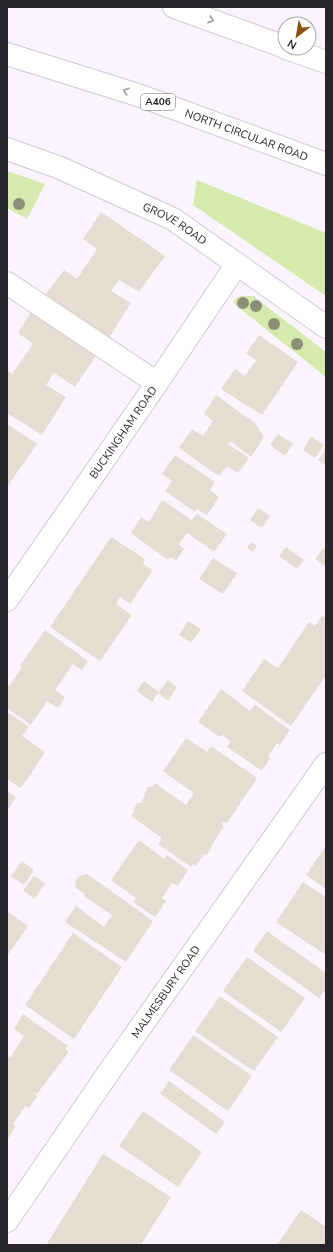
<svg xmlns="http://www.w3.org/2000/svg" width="333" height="1252" font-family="'Nunito Sans',sans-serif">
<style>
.green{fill:#d7eaad}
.building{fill:#e6ddd2}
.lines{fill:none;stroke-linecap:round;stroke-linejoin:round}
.minor-casing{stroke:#cfc9d6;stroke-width:24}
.trunk-casing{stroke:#cfc9d6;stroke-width:24}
.minor{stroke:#fff;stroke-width:22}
.trunk{stroke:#fff;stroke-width:22}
.tree{fill:#8b8f77}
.oneway{stroke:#9e9d9f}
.labels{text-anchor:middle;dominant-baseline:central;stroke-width:4;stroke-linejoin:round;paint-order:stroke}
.shield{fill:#fff;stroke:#68666a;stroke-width:1}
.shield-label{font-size:10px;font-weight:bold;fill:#27252a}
.street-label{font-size:11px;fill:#27252a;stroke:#fff}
</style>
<rect width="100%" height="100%" fill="#f9f4fe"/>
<path class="green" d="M 7,171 L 45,184 L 27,219 L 7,208 Z
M 197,180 L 326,233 L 326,296 L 193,205 Z
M 242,296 L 253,296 L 326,352 L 326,377 L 233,303 L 236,298 Z"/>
<path class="building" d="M 101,212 L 165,256 L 139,292 L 119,280 L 111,291 L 131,303 L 107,341 L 42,299 L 64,270 L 77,279 L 97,249 L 83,239 Z
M 35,306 L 99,351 L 75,387 L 54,373 L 46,385 L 66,397 L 42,435 L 7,413 L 7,370 L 12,374 L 33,344 L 18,333 Z
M 259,335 L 298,362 L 262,415 L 221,389 L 235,369 L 245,376 L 256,360 L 246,353 Z
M 216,395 L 255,423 L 264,437 L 251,457 L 230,441 L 228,444 L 249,458 L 238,473 L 227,466 L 219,476 L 179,448 L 192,429 L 203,436 L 213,421 L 204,414 Z
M 7,424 L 37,444 L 7,487 Z
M 278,434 L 293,444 L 285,456 L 270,445 Z
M 311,436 L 324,445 L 315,458 L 303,450 Z
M 326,449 L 326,465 L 318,460 Z
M 175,455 L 215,482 L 210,490 L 219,497 L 207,515 L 197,509 L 195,512 L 165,491 L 172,481 L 162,474 Z
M 162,500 L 192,520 L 197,514 L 227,534 L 214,552 L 187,533 L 179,544 L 184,549 L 176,561 L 170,557 L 168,560 L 131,533 L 141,517 L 149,522 Z
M 258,508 L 270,516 L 262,528 L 250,520 Z
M 111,537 L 145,559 L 143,564 L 153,570 L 130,604 L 120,597 L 116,604 L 132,615 L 100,661 L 50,627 Z
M 251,542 L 257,546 L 253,552 L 247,548 Z
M 286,547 L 304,560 L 297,569 L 279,556 Z
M 323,548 L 326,550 L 326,567 L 315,559 Z
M 213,558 L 237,573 L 223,594 L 199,579 Z
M 322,616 L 326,618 L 326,675 L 291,726 L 242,691 L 264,659 L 278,668 L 309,622 L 315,626 Z
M 188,621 L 201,629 L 191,643 L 179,635 Z
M 45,630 L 88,661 L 82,670 L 73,664 L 55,690 L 65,697 L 58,708 L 47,701 L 31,725 L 7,708 L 7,684 L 9,686 L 22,667 L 20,666 Z
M 168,680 L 177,687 L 168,701 L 158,693 L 152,702 L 137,691 L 144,681 L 159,692 Z
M 221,689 L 250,711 L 255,705 L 290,730 L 280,745 L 277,743 L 268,756 L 270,758 L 262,771 L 227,747 L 231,741 L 222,735 L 220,737 L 198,722 Z
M 7,712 L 29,727 L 22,736 L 45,752 L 27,780 L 20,788 L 7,779 Z
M 186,738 L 207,752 L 211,746 L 257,778 L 227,823 L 223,821 L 222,824 L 224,826 L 211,846 L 211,848 L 206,856 L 204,854 L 196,866 L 193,864 L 191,867 L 158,844 L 162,838 L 131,816 L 134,812 L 134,808 L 137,803 L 141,803 L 148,787 L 152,787 L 155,783 L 186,805 L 194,793 L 163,771 Z
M 7,791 L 16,797 L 7,811 Z
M 139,840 L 164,859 L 167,855 L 188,870 L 178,886 L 172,883 L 162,898 L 166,901 L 155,917 L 133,902 L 136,898 L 111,880 Z
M 326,846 L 326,889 L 306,875 Z
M 22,861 L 34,870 L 24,885 L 11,876 Z
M 87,874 L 153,921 L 126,962 L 65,922 L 76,906 L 104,927 L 112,915 L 84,896 L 85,894 L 76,888 L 75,881 L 79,876 Z
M 34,876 L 45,884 L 34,899 L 23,890 Z
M 303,882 L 326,897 L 326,955 L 276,922 Z
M 7,911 L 28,926 L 7,956 Z
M 267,931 L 326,973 L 326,989 L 319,998 L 253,951 Z
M 73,933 L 122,967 L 74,1039 L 25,1005 Z
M 247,957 L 305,998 L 281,1032 L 223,991 Z
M 220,996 L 278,1037 L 254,1071 L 195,1031 Z
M 23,1014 L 68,1046 L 65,1049 L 69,1052 L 37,1094 L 35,1093 L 34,1094 L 37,1096 L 29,1108 L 25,1106 L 13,1124 L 16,1126 L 7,1140 L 7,1056 L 10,1058 L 24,1036 L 14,1029 Z
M 193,1035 L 252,1076 L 228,1111 L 169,1070 Z
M 169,1081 L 225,1122 L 216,1134 L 160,1094 Z
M 143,1111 L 202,1152 L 178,1187 L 119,1146 Z
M 103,1154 L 171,1197 L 142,1243 L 141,1245 L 46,1245 Z
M 301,1210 L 326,1227 L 326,1245 L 277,1245 Z"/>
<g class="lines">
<defs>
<g id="minor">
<path id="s1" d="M 7,149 L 58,167 L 173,219 L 326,327"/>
<path d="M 7,283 L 157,383"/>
<path id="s2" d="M 7,600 L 157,383 L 237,264"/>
<path id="s3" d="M 7,1221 L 111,1069 L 326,764"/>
</g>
<g id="trunk">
<path d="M 174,7 L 285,47"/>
<path d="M 286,48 L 326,62"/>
<path id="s4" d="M 7,54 L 138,95 L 326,164"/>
</g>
</defs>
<use href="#minor" class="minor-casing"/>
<use href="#trunk" class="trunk-casing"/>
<use href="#minor" class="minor"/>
<use href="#trunk" class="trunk"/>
</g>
<g class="tree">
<circle cx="19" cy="204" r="6"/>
<circle cx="243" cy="303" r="6"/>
<circle cx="256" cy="306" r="6"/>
<circle cx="274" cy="324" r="6"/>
<circle cx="297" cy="344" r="6"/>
</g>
<defs><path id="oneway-chevron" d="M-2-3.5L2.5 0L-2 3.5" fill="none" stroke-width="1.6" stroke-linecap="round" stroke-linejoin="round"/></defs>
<g class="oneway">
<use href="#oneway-chevron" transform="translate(211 20) rotate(20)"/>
<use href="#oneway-chevron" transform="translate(126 91) rotate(-162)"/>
</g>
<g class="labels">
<rect class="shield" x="141" y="94" width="34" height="16" rx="3"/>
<g class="shield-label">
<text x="158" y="102">A406</text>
</g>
<g class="street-label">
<text stroke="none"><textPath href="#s4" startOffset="253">NORTH CIRCULAR ROAD</textPath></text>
<text stroke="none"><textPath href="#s1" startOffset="184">GROVE ROAD</textPath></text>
<text stroke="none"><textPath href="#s2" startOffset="204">BUCKINGHAM ROAD</textPath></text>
<text stroke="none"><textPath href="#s3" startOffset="279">MALMESBURY ROAD</textPath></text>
</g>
</g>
<rect width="333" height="1252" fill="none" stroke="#27252a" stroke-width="16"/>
<g transform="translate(297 36) rotate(211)"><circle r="19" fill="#ffffff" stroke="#a9a8aa"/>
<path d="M0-3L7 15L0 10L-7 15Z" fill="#8b510a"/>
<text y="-6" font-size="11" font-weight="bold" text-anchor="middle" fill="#27252a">N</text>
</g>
</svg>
